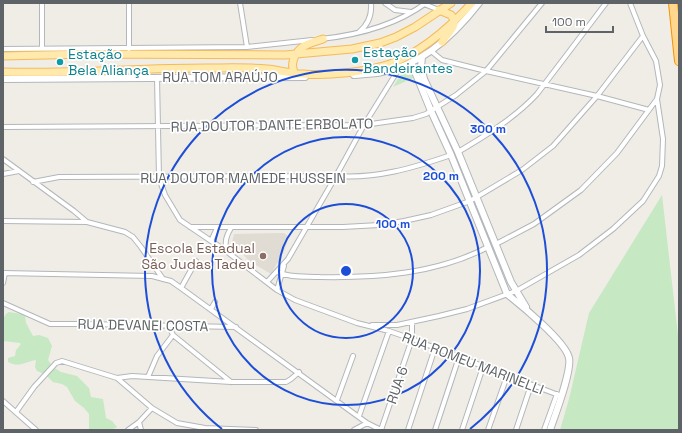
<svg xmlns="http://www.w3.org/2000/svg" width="682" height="433" font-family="'Space Grotesk',sans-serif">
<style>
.education{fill:#e0dcd4}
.green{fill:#c6e8c2}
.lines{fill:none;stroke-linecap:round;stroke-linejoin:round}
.street-casing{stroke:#b3b7bb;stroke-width:6}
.secondary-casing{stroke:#b2b7bb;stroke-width:8}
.primary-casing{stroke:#f5ba5a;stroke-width:9}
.highway-casing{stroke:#f69100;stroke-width:10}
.street{stroke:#fff;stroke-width:4}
.secondary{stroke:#fff;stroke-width:6}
.primary{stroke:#ffe9ac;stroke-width:7}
.highway{stroke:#ffd78e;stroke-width:8}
.ring{fill:none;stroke:#1d4ed8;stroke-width:2}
.culture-dot{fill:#0f9aa8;stroke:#fff;stroke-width:1.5}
.education-dot{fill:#8d6e63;stroke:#fff;stroke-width:1.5}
.labels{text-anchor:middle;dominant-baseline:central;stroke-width:3.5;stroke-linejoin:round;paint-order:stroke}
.culture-label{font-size:14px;fill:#0d838f;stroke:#fff;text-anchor:start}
.street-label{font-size:14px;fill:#5e6367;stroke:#fff}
.education-label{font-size:14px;fill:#785e54;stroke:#fff;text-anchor:end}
.centre{fill:#1d4ed8;stroke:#fff;stroke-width:2}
.ring-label{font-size:12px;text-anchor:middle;font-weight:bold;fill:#1d4ed8;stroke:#fff;stroke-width:3.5;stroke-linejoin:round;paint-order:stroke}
</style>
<rect width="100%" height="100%" fill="#f0ede6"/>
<path class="education" d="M 284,233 L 289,237 L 284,251 L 271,274 L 249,261 L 232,242 L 234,234 Z"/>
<path class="green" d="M 409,69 L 412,72 L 413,78 L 393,87 L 403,71 L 404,70 Z
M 662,195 L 679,344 L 679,430 L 560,430 L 569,399 L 589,313 Z
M 9,312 L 21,314 L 25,316 L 26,323 L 33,336 L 39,335 L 48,338 L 52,346 L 48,360 L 53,367 L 61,372 L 77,376 L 89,388 L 91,397 L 103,399 L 106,418 L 112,421 L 117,427 L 116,428 L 112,429 L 111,430 L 89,430 L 89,414 L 84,408 L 75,401 L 67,387 L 62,384 L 53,382 L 46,375 L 37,371 L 35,367 L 36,360 C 25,362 19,368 8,362 L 8,358 L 15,356 L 16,350 L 21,344 L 20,343 L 3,341 C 3,332 0,316 9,312 Z"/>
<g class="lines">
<defs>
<path id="street" d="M 42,3 L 42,49
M 129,3 L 129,49
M 240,3 L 247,47
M 385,3 L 395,10 L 411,12
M 424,4 L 439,10
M 359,32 C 369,24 372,15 371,3
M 321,39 C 358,35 395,26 426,3
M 3,49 L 247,47 L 312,40
M 431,51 L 442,60 L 486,71 L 597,96 L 649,110
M 157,77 L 159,178 L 165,195 L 180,220 L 226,251 L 277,290 L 295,300 L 357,323 L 389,331 L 412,339 L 561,396
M 3,127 L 364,125 L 413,118 L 426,114 L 456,95 L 486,71 L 542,3
M 458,152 C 485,136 515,118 537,94 L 606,3
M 3,159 L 74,211 L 87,222 L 125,232 L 133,237 L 141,247 L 163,279
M 3,174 L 19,171
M 33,182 L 59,177 L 336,176 C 376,179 413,168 451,155
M 3,221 L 87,222
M 190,227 L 343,227 L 379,225 L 404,221 L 431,215 L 470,201 L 522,170 L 553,146 L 597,96 L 643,36
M 211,241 L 217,228
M 496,244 L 534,224 L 581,190 L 617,153 L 657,99
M 226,251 C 225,241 226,236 231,228
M 277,272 C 290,278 306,276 320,277 C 376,278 437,274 488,247
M 3,273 L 152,276 L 171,281 L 181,288 L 367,423 L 381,430
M 267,282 L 288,259 L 336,176 L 364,125 L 400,67
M 3,283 L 5,273
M 181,288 L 196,261
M 277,290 L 284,266
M 3,303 L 50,324 L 83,324 L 236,327
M 211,309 L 215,302
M 372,325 L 397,325 L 439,316 L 467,309 L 516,291 L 579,255 L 613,229 L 643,201 L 659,176 L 662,166 L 663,139 L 657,99 L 660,85 L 656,61 L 643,36 L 630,3
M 169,326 L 173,335 L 231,382
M 148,377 L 157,356 L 173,335
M 117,378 L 132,376 L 231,382 L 286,382 L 291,379 L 299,372
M 337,400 L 353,356
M 3,401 L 36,430
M 16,412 L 34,387 L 56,363 L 62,361 L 117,378 L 152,408 L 177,423 L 205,428 L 256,430
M 359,416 L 389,331
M 128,430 L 139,422
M 141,430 L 139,422 L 152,408
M 354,430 L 367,423
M 381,430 L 412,339 L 412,322
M 408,430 L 435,348
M 435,430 L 459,357
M 462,430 L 483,367
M 488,430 L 507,376
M 516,430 L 531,385
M 544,430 L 557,394"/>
<path id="secondary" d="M 422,57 L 421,67 L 424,79 L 458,152 L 511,282 L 526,307
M 411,62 L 431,111 L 451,155 L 507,294 C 521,305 566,342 569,358 C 572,371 555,415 550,430
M 354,75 C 364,74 373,74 382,72 C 423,65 455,34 479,3
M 3,79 L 305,77"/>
<path id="primary" d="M 439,10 L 451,15 C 460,26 447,33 442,42
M 3,56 L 89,54 L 285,55 L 352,49 L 380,43 L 396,37 L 415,27 L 451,3
M 3,72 C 71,74 138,68 206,68 C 226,68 247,67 267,69 C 279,70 291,74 303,74 C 328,76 366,72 390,64 C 422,52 449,28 472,3
M 295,74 C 289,64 295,52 304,46 C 310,43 317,41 323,39"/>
<path id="highway" d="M 673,3 L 679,61"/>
</defs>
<use href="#street" class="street-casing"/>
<use href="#secondary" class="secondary-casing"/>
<use href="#primary" class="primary-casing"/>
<use href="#highway" class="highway-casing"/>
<use href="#street" class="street"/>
<use href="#secondary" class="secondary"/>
<use href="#primary" class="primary"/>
<use href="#highway" class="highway"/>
</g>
<g class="ring">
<circle cx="346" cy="271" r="67"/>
<circle cx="346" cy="271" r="134"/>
<path d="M222 429A201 201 0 1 1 470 429"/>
</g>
<g class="culture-dot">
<circle cx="355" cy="60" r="4"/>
<circle cx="60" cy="62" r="4"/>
</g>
<circle class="education-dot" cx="263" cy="256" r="4"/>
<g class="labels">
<g class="culture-label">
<text x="363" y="52">Estação<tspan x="363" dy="16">Bandeirantes</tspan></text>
<text x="68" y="54">Estação<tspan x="68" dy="16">Bela Aliança</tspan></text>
</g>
<g class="street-label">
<text x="220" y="77">RUA TOM ARAÚJO</text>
<text transform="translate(272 125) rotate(-1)">RUA DOUTOR DANTE ERBOLATO</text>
<text x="243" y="178">RUA DOUTOR MAMEDE HUSSEIN</text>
<text transform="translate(143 325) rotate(1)">RUA DEVANEI COSTA</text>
<text transform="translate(473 363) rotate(21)">RUA ROMEU MARINELLI</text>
<text transform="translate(397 385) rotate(-71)">RUA 6</text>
</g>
<g class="education-label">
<text x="255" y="248">Escola Estadual<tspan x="255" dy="16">São Judas Tadeu</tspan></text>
</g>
</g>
<circle cx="346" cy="271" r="6" class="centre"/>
<g class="ring-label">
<text x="488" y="133">300 m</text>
<text x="441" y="180">200 m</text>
<text x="393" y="228">100 m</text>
</g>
<rect width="682" height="433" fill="none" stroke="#5e6367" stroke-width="8"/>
<path d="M546 26v6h67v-6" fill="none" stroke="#5e6367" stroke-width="2"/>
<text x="552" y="26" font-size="12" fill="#5e6367" stroke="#ffffff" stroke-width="3" paint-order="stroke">100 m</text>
</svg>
